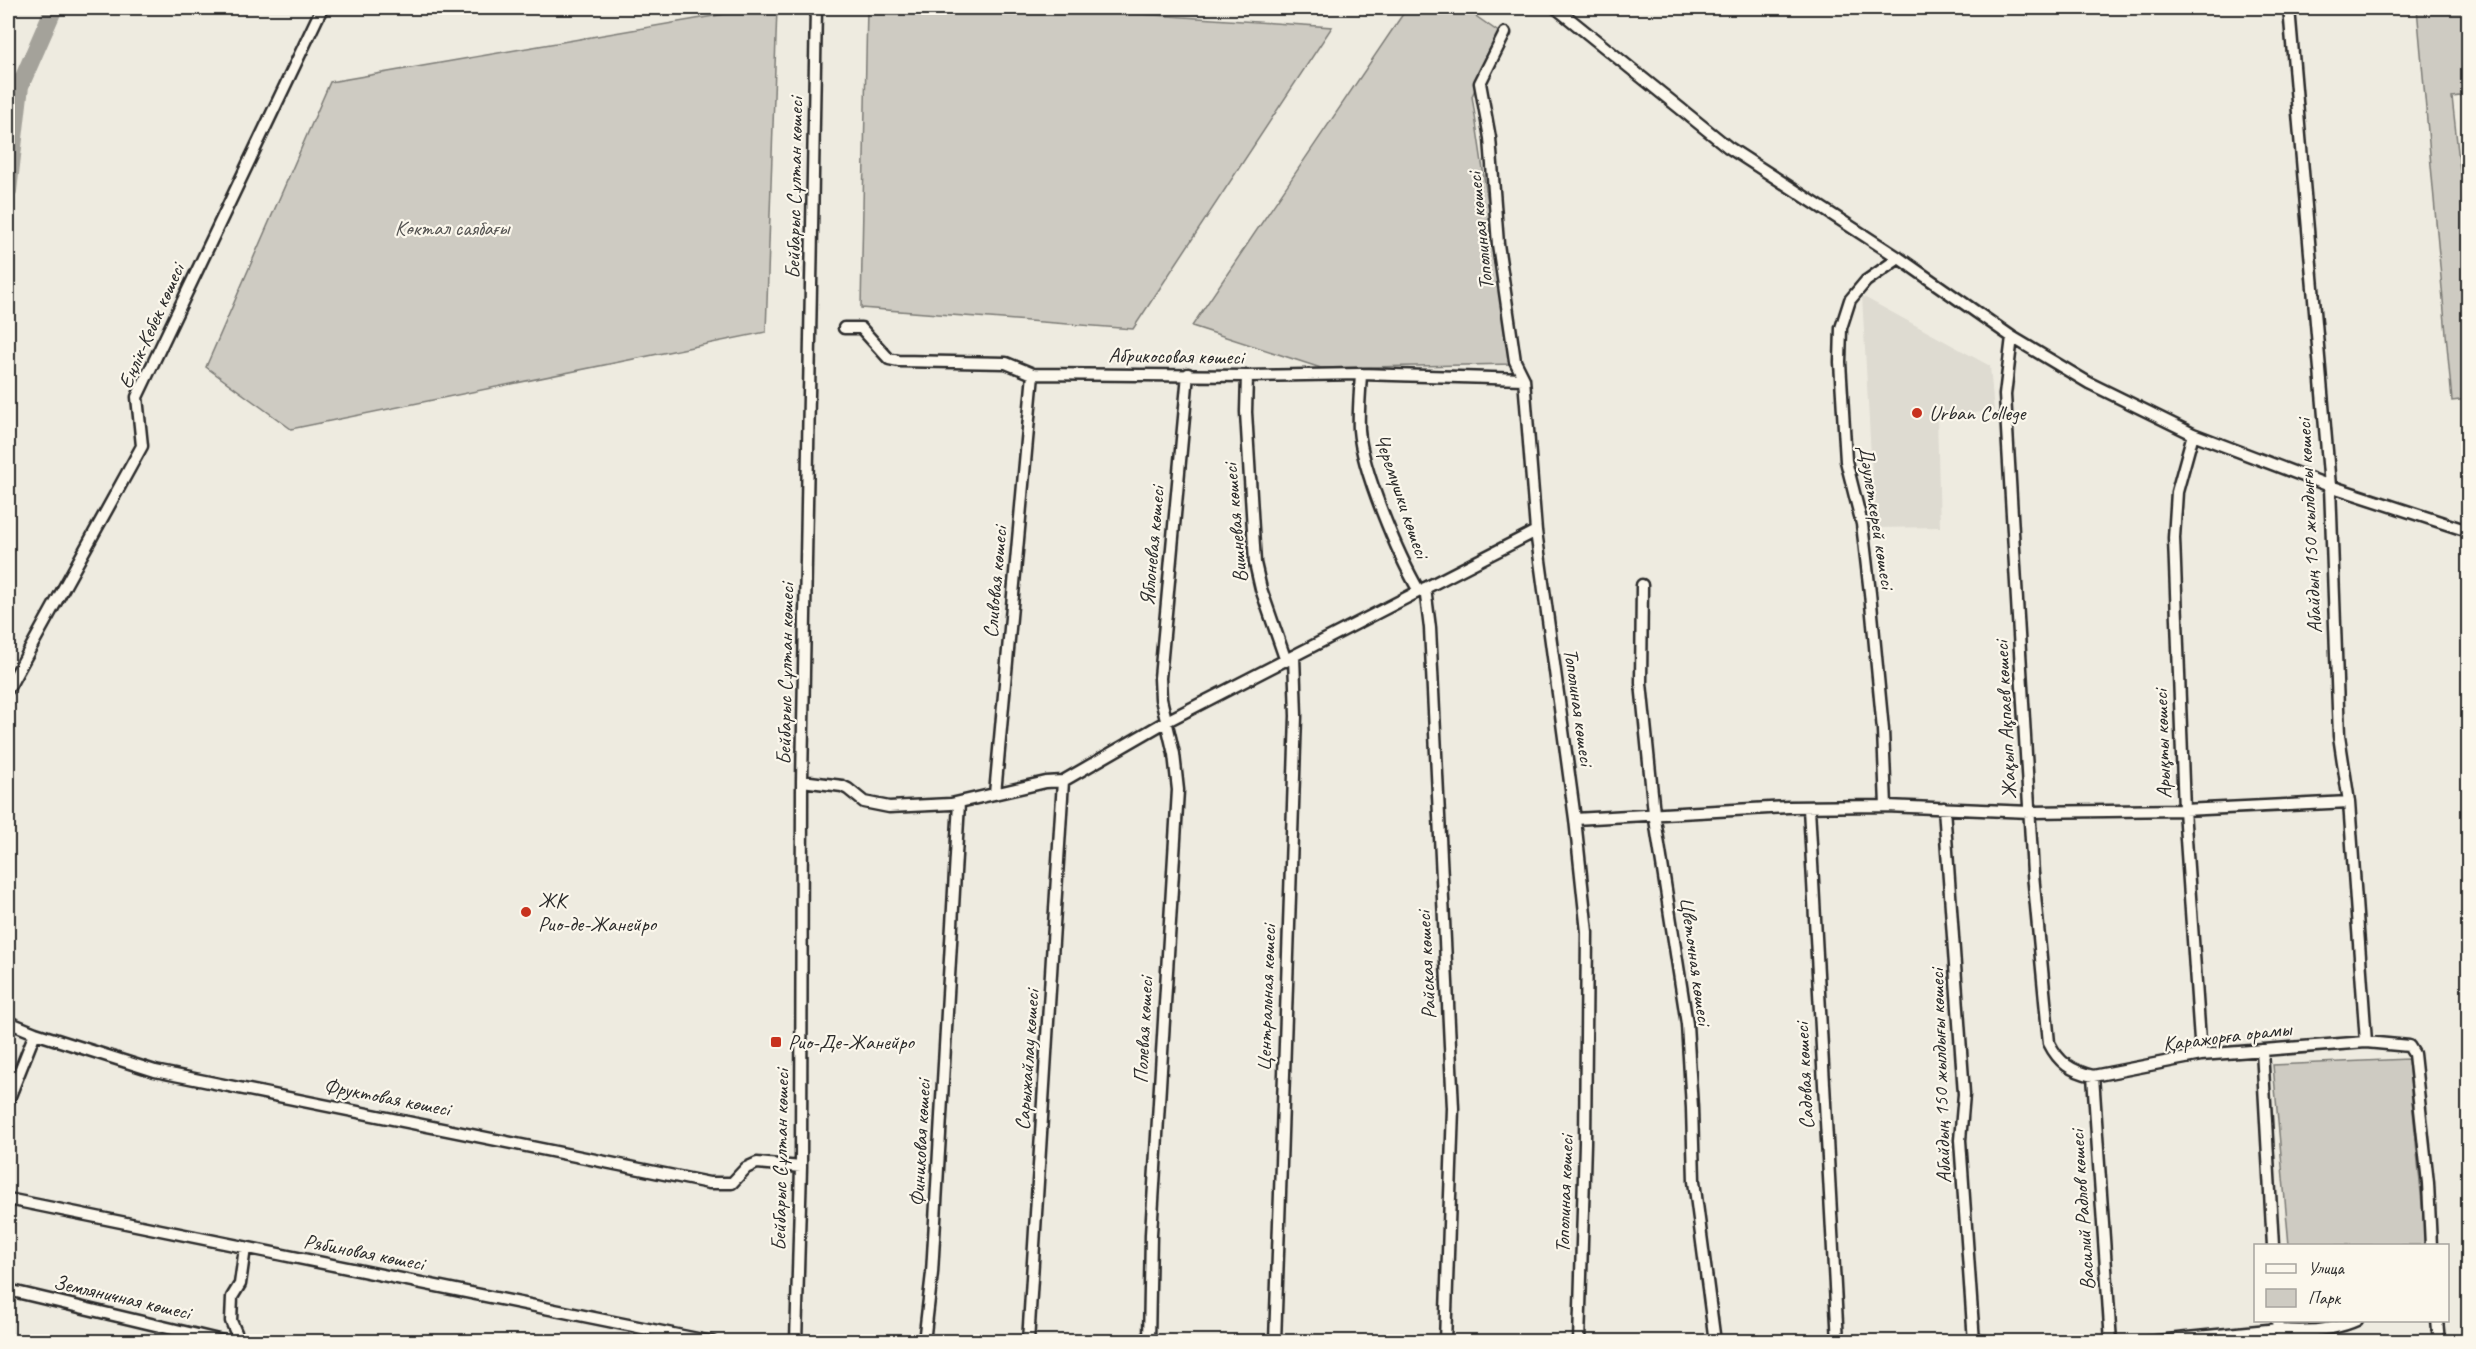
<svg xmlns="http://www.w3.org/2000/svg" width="2476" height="1349" font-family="Caveat,sans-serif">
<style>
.built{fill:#dedbd1}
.green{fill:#cecbc2;stroke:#7c7b76;stroke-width:1.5}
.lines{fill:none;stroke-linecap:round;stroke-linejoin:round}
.river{stroke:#a4a29a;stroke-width:18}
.minor-casing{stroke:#2b2b2b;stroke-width:15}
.minor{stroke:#fbf7ec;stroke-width:10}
.poi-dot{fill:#c8321e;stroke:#fbf7ec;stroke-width:2}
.labels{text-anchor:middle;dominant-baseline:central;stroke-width:4.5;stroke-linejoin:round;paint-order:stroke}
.street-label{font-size:21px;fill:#2b2b2b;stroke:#fbf7ec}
.park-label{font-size:21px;fill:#545351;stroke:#fbf7ec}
.poi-label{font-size:21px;fill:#2b2b2b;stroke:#fbf7ec;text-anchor:start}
</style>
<rect width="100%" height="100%" fill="#eeebe0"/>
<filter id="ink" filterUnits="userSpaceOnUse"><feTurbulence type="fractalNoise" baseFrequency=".0167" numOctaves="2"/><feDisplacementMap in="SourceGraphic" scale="12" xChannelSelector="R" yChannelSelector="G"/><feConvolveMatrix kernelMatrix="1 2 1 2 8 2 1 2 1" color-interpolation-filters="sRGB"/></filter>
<g filter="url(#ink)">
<path class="built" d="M 1862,296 L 1990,366 L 1994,411 L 1937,416 L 1940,527 L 1875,528 Z"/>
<path class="green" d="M 760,8 L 777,8 L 766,332 L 291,429 L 206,367 L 330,82 Z
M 867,8 L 1050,8 L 1332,27 L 1133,329 L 861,308 Z
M 1407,8 L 1464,8 L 1500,33 L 1472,96 L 1512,364 L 1321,368 L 1192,326 Z
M 2417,8 L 2468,8 L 2468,95 L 2452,97 L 2460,170 L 2468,170 L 2468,399 L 2452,401 Z
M 2408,1059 L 2426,1245 L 2289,1245 L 2273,1065 Z"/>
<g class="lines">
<path class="river" d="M 8,191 L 20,86 L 54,8"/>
<defs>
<path id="minor" d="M 1556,8 L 1728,147 L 1899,258 L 2012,337 L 2089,383 L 2193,434 L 2330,486 L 2468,531
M 2289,8 L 2330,486 L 2339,736 L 2349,802 L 2366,1042
M 1505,33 L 1480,83 L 1490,138 L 1498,244 L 1515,361 L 1524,379 L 1536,531 L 1575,819 L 1587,932 L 1585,1143 L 1579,1342
M 844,328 L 861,328 L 889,359 L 899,361 L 1006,363 L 1033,374 L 1247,376 L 1361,374 L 1524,379
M 2012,337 L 2005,395 L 2033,874 L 2049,1043 C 2059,1063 2071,1071 2093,1076 L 2201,1055 L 2366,1042 L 2409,1046 L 2414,1054 L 2428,1183 L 2431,1246
M 1361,374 C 1360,393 1358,412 1359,430 C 1362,470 1398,555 1419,591
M 1247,376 L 1246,412 L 1255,563 L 1261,589 L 1286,661
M 2193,434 L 2177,492 L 2174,538 L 2184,810 L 2201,1055
M 1642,585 L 1641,683 L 1654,813 L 1687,1024 L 1692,1108 L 1694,1181 L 1715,1342
M 1425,588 L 1430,628 L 1453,1108 L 1445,1342
M 8,689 L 142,446 L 137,397 L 322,8
M 802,781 L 842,786 L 848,789 L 864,802 L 889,807 L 951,804 L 1046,782 L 1063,781 L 1167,721 L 1536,531
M 995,794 L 1033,374
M 1886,806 L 1883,730 L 1870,593 L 1862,524 L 1846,461 L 1840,362 L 1841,328 L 1850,300 L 1866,281 L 1899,258
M 1809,808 L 1838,1342
M 1944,808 L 1964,1094 L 1960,1140 L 1974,1342
M 1575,819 L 1788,807 L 1886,806 L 2030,812 L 2184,810 L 2349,802
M 8,1022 L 35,1033 L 155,1071 L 709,1183 L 732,1183 L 746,1168 L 757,1163 L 801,1167
M 2262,1050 L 2273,1246
M 2093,1076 L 2111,1342
M 8,1101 L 35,1033
M 8,1199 L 712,1342
M 8,1290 L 227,1342
M 2277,1320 L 2278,1329 L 2281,1330 L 2282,1342
M 2437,1320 L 2439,1342
M 2281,1330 C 2307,1332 2333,1331 2357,1320
M 240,1342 L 231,1321 L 232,1297 L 240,1284 L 245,1248
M 796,1342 L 801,1167 L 802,781 L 816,8
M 924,1342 L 932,1273 L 959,803
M 1028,1342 L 1063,781
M 1149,1342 L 1151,1234 L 1178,790 L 1174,754 L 1161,699 L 1160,678 L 1188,374
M 1275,1342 L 1296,716 L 1294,656
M 2147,1342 L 2278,1329"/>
</defs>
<use href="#minor" class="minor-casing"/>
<use href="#minor" class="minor"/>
</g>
</g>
<g class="poi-dot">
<circle cx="1917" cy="413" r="6"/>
<circle cx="526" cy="912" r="6"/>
<rect x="770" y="1036" width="12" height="12" rx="3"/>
</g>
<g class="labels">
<g class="street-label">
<text transform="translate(794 188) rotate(-89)">Бейбарыс Сұлтан көшесі</text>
<text transform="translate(1480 231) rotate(-96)">Тополиная көшесі</text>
<text transform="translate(151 326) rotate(-66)">Еңлік-Кебек көшесі</text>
<text transform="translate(1176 356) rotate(1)">Абрикосовая көшесі</text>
<text transform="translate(1402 496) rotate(71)">Черемушки көшесі</text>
<text transform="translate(1877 517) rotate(81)">Дәулеткерей көшесі</text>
<text transform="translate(1235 523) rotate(-95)">Вишневая көшесі</text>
<text transform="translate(2309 526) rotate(-93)">Абайдың 150 жылдығы көшесі</text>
<text transform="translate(1152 546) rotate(-85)">Яблоневая көшесі</text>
<text transform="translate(995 582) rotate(-85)">Сливовая көшесі</text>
<text transform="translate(785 674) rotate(-89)">Бейбарыс Сұлтан көшесі</text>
<text transform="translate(1579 707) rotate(82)">Тополиная көшесі</text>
<text transform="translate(2005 720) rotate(-93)">Жақып Ақпаев көшесі</text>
<text transform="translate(2162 744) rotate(-92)">Арықты көшесі</text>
<text transform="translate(1696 961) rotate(82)">Цветочная көшесі</text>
<text transform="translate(1426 965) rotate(-93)">Райская көшесі</text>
<text transform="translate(1266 998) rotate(-88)">Центральная көшесі</text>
<text transform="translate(1143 1030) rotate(-87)">Полевая көшесі</text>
<text transform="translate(2227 1036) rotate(-7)">Қаражорға орамы</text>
<text transform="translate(1027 1060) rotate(-86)">Сарыжайлау көшесі</text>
<text transform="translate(1804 1076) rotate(-93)">Садовая көшесі</text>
<text transform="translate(1940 1076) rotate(-92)">Абайдың 150 жылдығы көшесі</text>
<text transform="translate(387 1097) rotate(11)">Фруктовая көшесі</text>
<text transform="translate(920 1143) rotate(-87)">Финиковая көшесі</text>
<text transform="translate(780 1160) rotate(-89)">Бейбарыс Сұлтан көшесі</text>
<text transform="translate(1564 1194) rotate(-88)">Тополиная көшесі</text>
<text transform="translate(2082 1210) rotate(-94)">Василий Радлов көшесі</text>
<text transform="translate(364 1252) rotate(11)">Рябиновая көшесі</text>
<text transform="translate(122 1297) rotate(13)">Земляничная көшесі</text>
</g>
<g class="park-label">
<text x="452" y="228">Көктал саябағы</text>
</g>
<g class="poi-label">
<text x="1929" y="413">Urban College</text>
<text x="538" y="900">ЖК<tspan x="538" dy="24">Рио-де-Жанейро</tspan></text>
<text x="788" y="1042">Рио-Де-Жанейро</text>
</g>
</g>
<rect width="2476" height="1349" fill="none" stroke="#fbf7ec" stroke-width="30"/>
<rect x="15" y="15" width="2446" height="1319" fill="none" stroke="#2b2b2b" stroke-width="2" filter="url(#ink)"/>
<rect x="2254" y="1244" width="195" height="78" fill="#fbf7ec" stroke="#a8a59f" stroke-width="1.5"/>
<rect x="2266" y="1264" width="30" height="9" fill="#fbf7ec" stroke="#a8a59f" stroke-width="1.5"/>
<text x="2308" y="1274" font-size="18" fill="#2b2b2b">Улица</text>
<rect x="2266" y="1289" width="30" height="18" fill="#cecbc2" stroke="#a8a59f" stroke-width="1.5"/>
<text x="2308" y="1304" font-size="18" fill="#2b2b2b">Парк</text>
</svg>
